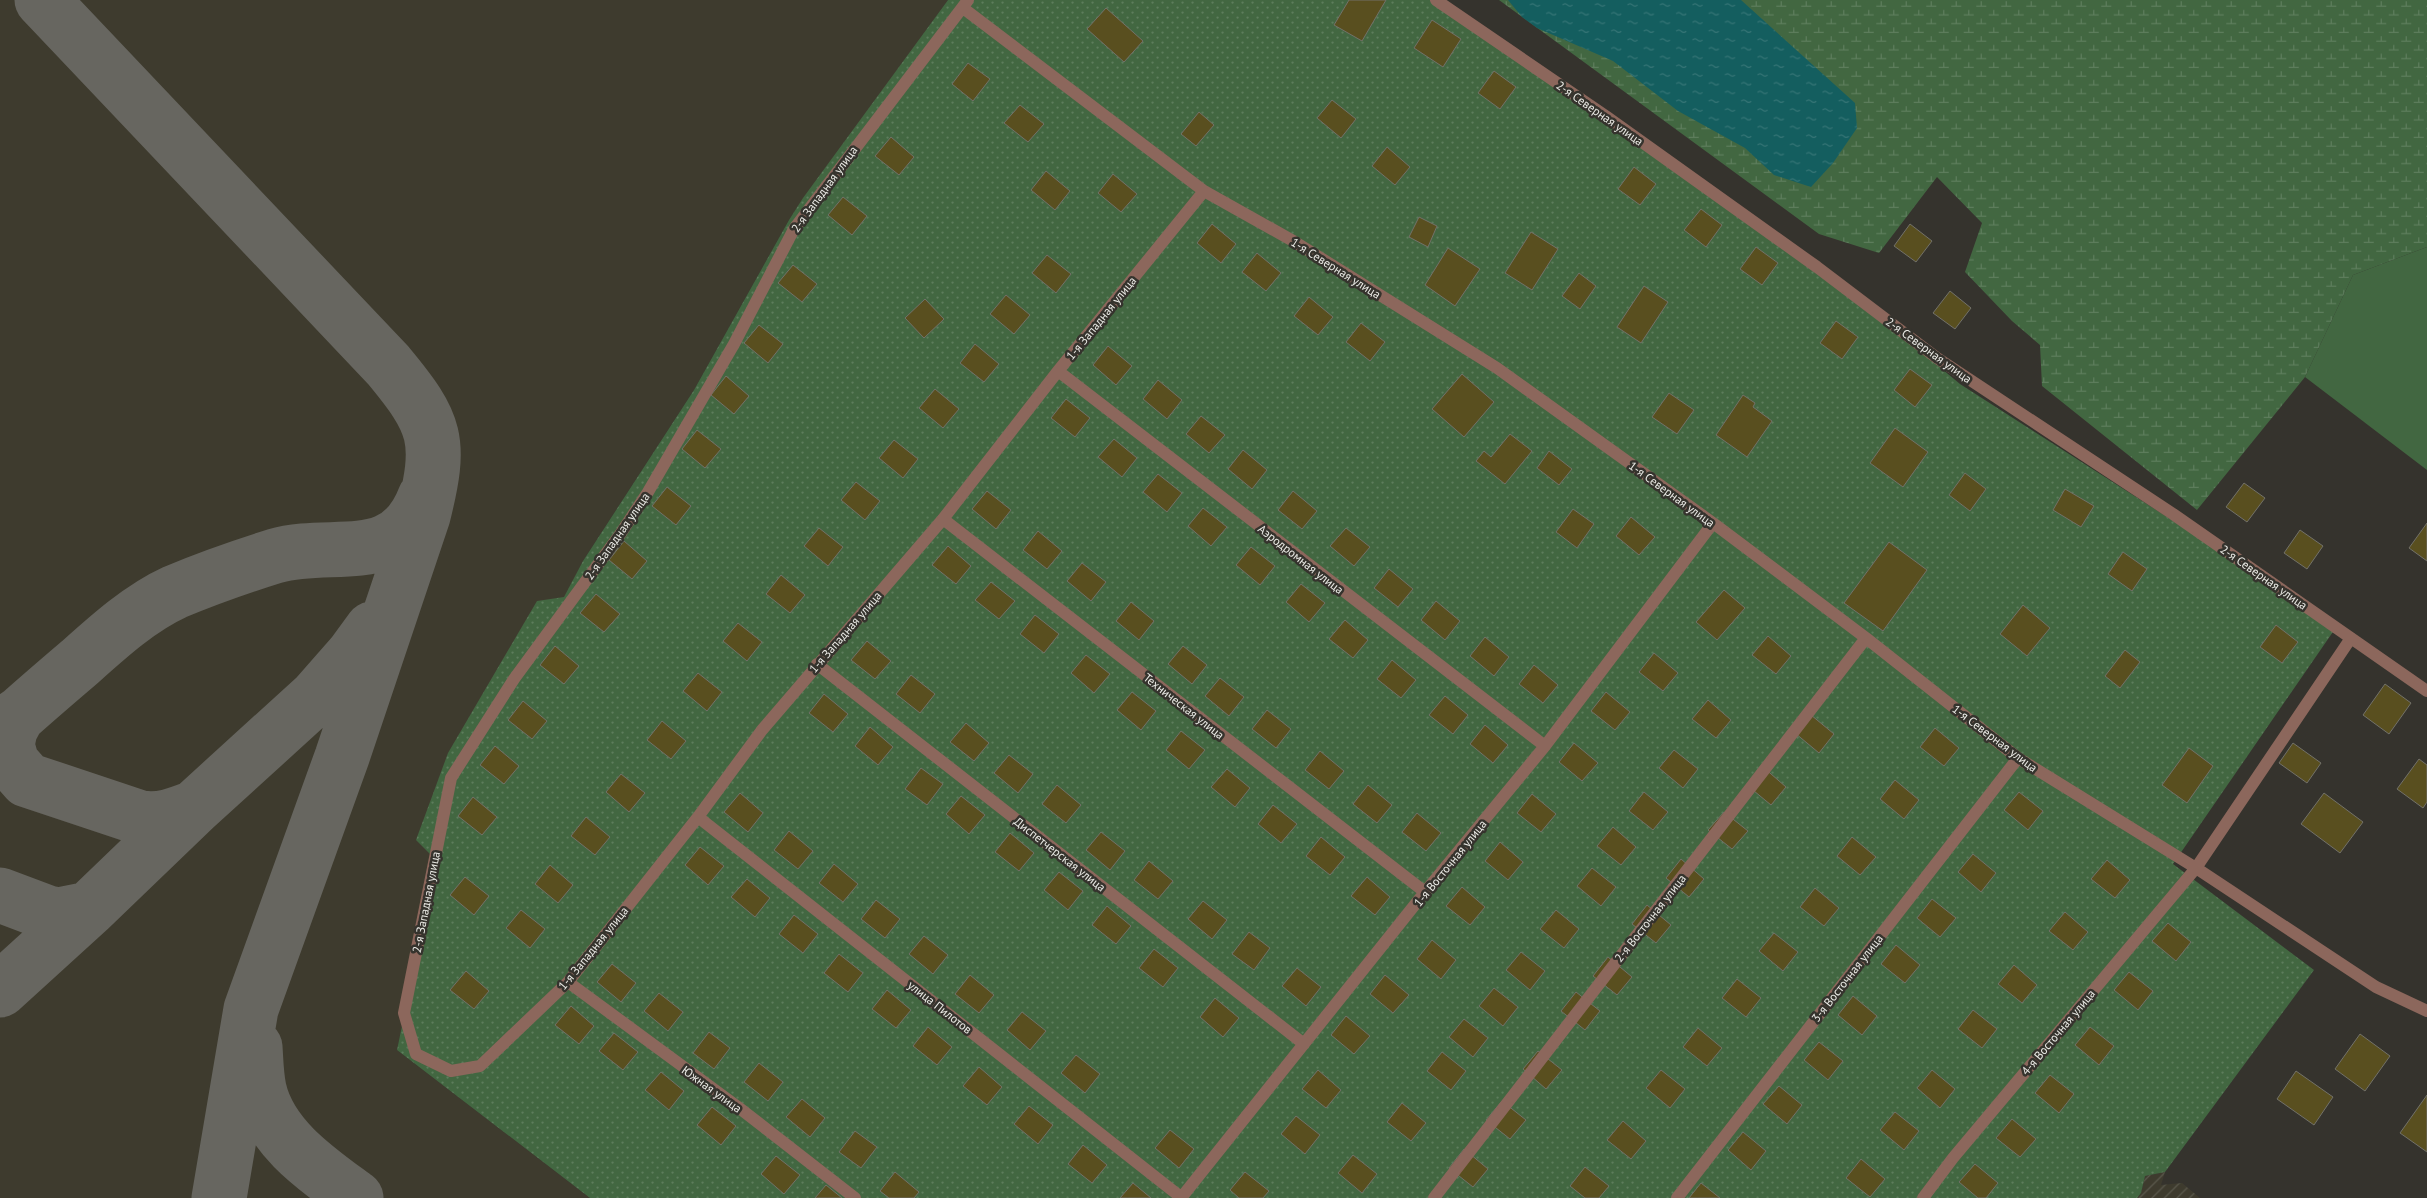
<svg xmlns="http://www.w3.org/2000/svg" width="2427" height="1198" font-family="'PT Sans',sans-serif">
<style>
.industrial{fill:url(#industrial-furrows)}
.built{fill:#3e3b2e}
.grass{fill:#426741}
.wetland{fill:url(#wetland-marsh)}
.garden{fill:url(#garden-dots)}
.water{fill:url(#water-ripples)}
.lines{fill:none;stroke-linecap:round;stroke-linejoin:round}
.taxiway{stroke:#676660;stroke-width:55}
.building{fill:#594f1f;stroke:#727169}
.street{stroke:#8c675c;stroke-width:12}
.labels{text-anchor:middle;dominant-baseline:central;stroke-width:5;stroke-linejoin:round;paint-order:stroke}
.street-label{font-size:12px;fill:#ebebe6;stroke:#35332d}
</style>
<defs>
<pattern id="industrial-furrows" width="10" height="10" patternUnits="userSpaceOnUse" patternTransform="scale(1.25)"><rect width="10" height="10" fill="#3e3b2e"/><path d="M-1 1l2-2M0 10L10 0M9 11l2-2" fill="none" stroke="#5a584c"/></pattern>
<pattern id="wetland-marsh" width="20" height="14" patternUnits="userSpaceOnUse" patternTransform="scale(1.25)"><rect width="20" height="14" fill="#426741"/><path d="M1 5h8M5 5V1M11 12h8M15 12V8" fill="none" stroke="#5d7d5c"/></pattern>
<pattern id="garden-dots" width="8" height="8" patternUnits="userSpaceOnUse" patternTransform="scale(1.25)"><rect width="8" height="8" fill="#426741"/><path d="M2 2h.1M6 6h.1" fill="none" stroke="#5d7d5c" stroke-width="1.8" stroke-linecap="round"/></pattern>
<pattern id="water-ripples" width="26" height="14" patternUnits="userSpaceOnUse" patternTransform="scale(1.25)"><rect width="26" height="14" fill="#145e5f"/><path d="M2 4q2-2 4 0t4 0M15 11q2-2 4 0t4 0" fill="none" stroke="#367576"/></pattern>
</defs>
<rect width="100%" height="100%" fill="#35332d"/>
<path class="industrial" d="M 2165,1172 L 2161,1185 L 2182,1183 L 2200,1198 L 2137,1198 L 2141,1193 L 2145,1176 Z"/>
<path class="built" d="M 0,0 L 948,0 L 789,220 L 694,390 L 583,561 L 436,860 L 397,1050 L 590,1198 L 0,1198 Z"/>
<path class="grass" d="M 2427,247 L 2427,470 L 2305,377 L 2353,275 Z"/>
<path class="wetland" d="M 1499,0 L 2427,0 L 2427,247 L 2353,275 L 2305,377 L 2197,510 L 2042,386 L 2040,345 L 2012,321 L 1965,272 L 1982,223 L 1937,177 L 1879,253 L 1819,234 Z"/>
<path class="garden" d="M 948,0 L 1433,0 L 1806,256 L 1960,384 L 2337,626 L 2173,864 L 2314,970 L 2165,1172 L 2145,1176 L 2141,1193 L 2137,1198 L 590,1198 L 397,1050 L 436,860 L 416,840 L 448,753 L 537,601 L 564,597 L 583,561 L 694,390 L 789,220 L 803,198 Z"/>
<path class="water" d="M 1508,0 L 1741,0 L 1855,103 L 1857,128 L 1833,163 L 1811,187 L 1774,175 L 1745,148 L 1678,111 L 1613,61 L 1537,28 L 1522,17 Z"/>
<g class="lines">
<path class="taxiway" d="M 42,0 L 388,365 C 437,424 442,440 423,516 L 342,757 L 251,1009 L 219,1198
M 18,715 L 10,730 L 7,745 L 12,763 L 27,780 L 141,818 C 160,821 176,815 194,808
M 0,732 C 26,708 53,685 80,662 C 109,636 140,608 175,592 C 206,579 243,566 275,556 C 334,539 397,571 425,497
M 0,895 L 48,913 L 59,915 L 89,909
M 0,990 L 89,909 L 194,808 L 317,696 L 353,655 L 372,629
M 255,1047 C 256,1061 256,1075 259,1089 C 270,1138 318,1170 356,1198"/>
</g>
<path class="building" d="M 1349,0 L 1386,0 L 1362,41 L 1334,25 Z
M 1106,8 L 1143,41 L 1124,62 L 1087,29 Z
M 1432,20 L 1461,39 L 1443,67 L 1414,48 Z
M 968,63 L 990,79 L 973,101 L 952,84 Z
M 1494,71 L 1516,87 L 1500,109 L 1478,93 Z
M 1332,100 L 1356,119 L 1341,138 L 1317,118 Z
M 1020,105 L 1044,124 L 1028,142 L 1004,123 Z
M 1199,112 L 1214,125 L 1196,146 L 1181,134 Z
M 891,137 L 914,157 L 899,175 L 875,156 Z
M 1387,147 L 1410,167 L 1395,185 L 1372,166 Z
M 1634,167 L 1656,184 L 1640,205 L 1618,189 Z
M 1046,171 L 1070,191 L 1055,210 L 1031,190 Z
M 1113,174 L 1137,194 L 1121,212 L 1098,193 Z
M 843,197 L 867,216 L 852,235 L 828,215 Z
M 1701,209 L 1722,225 L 1706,247 L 1684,230 Z
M 1419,217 L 1437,226 L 1428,247 L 1409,237 Z
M 1212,224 L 1236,244 L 1221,263 L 1197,243 Z
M 1910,224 L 1932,241 L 1916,262 L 1894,246 Z
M 1531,232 L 1558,249 L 1532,290 L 1505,273 Z
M 1756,247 L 1778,263 L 1762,285 L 1740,269 Z
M 1448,248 L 1480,269 L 1455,306 L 1425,285 Z
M 1257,253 L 1281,273 L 1266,291 L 1242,272 Z
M 1047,255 L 1071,274 L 1056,293 L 1032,273 Z
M 793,265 L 817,284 L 802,302 L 778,283 Z
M 1579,273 L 1596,286 L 1580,309 L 1562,296 Z
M 1644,286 L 1668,302 L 1641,343 L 1617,327 Z
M 1950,291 L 1971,308 L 1955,329 L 1933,313 Z
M 1006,295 L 1030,315 L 1014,334 L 990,314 Z
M 1309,297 L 1333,317 L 1318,335 L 1294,316 Z
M 925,299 L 944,319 L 924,338 L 905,318 Z
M 1836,321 L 1858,337 L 1842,359 L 1820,343 Z
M 1361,323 L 1385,342 L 1370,361 L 1346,342 Z
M 759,325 L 783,344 L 768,363 L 744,343 Z
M 975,344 L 999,364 L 984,382 L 960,363 Z
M 1108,346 L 1132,366 L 1116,385 L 1093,365 Z
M 1910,369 L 1932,385 L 1915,407 L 1894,390 Z
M 1462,374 L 1494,402 L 1464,437 L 1432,409 Z
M 726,376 L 749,396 L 734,414 L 711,395 Z
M 1158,380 L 1182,400 L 1167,419 L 1143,399 Z
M 935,389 L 959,409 L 943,428 L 919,408 Z
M 1669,393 L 1694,410 L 1677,434 L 1652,417 Z
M 1743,395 L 1755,403 L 1753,407 L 1772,421 L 1747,457 L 1716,435 Z
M 1066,399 L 1090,418 L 1075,437 L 1051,418 Z
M 1201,416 L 1225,435 L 1209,453 L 1186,434 Z
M 1895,428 L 1928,452 L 1903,487 L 1870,463 Z
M 697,430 L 721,449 L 705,468 L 682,449 Z
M 1510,434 L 1532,451 L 1505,484 L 1476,461 L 1484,451 L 1491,457 Z
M 1114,439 L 1137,458 L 1122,477 L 1098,457 Z
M 894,440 L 918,459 L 903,478 L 879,458 Z
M 1243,450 L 1267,470 L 1252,489 L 1228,469 Z
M 1549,451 L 1572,469 L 1559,485 L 1537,468 Z
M 1965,473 L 1986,489 L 1970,511 L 1949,495 Z
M 1158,474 L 1182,493 L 1167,512 L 1143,492 Z
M 856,482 L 880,501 L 865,520 L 841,500 Z
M 2244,483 L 2265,498 L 2247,522 L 2226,507 Z
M 667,487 L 691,506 L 676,525 L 652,506 Z
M 2065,489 L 2094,506 L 2081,527 L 2053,510 Z
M 987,491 L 1011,510 L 996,529 L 972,509 Z
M 1293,491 L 1317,511 L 1302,529 L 1278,510 Z
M 1203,508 L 1227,527 L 1211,546 L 1188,526 Z
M 1573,509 L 1594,524 L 1577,548 L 1556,532 Z
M 1631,517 L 1655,537 L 1639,555 L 1616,536 Z
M 2427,523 L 2427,561 L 2409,548 Z
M 819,528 L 843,547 L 828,566 L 804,546 Z
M 1346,528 L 1370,547 L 1354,566 L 1330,546 Z
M 2300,530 L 2323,546 L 2307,569 L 2284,553 Z
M 1038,531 L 1062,551 L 1047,569 L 1023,550 Z
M 624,541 L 647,561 L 632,579 L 609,560 Z
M 1889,542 L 1927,570 L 1883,631 L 1844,603 Z
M 948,546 L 971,566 L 956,584 L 932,565 Z
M 1251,547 L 1275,566 L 1260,585 L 1236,565 Z
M 2123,552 L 2147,569 L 2132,591 L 2108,574 Z
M 1082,563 L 1106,582 L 1091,601 L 1067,581 Z
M 1389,569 L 1413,589 L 1398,607 L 1374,588 Z
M 781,575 L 805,595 L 790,613 L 766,594 Z
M 991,582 L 1015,601 L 999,619 L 975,600 Z
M 1301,584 L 1325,603 L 1309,622 L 1286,602 Z
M 1724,590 L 1745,608 L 1717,640 L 1696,622 Z
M 596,594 L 620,614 L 604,632 L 580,613 Z
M 1436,601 L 1460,621 L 1445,640 L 1421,620 Z
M 1131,602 L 1154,621 L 1139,640 L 1116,621 Z
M 2023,605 L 2050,628 L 2027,656 L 2000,634 Z
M 1035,615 L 1059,634 L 1044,653 L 1020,634 Z
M 1345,620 L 1368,640 L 1353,658 L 1329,639 Z
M 738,623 L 762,642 L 747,661 L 723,641 Z
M 2276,625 L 2298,642 L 2282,663 L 2260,647 Z
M 1768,636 L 1791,656 L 1776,674 L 1752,655 Z
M 1485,637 L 1509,657 L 1494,676 L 1470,656 Z
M 867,641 L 891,661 L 875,679 L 851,660 Z
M 555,646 L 579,666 L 564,684 L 540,665 Z
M 1183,646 L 1207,665 L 1192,684 L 1168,664 Z
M 2125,650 L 2140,662 L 2120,688 L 2105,676 Z
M 1654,653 L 1678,673 L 1663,691 L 1639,672 Z
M 1086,655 L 1110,674 L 1094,693 L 1071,673 Z
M 1392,660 L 1416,680 L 1401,698 L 1377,679 Z
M 1534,665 L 1558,685 L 1543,703 L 1519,684 Z
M 698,673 L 722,692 L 707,711 L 683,691 Z
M 911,675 L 935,694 L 920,713 L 896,694 Z
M 1220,678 L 1244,697 L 1229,716 L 1205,696 Z
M 2385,684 L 2411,703 L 2389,734 L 2363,715 Z
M 1132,692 L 1156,711 L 1141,730 L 1117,710 Z
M 1606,692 L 1630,712 L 1615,730 L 1591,711 Z
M 824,694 L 848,714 L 833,732 L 809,713 Z
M 1445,696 L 1468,715 L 1453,734 L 1429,715 Z
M 1708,700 L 1731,720 L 1716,738 L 1692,719 Z
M 523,701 L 547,721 L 532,739 L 508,720 Z
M 1267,710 L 1291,729 L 1276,748 L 1252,729 Z
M 1811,715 L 1834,734 L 1819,753 L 1795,733 Z
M 662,721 L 686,741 L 671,759 L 647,740 Z
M 966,723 L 989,743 L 974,761 L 950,742 Z
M 1485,725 L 1508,745 L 1493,763 L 1470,744 Z
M 870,727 L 893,747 L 878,765 L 855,746 Z
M 1935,728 L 1959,748 L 1944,766 L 1920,747 Z
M 1181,731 L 1205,750 L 1189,769 L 1166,750 Z
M 1574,743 L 1598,763 L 1582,781 L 1559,762 Z
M 2293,743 L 2321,763 L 2307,783 L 2279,763 Z
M 495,746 L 519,766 L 504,784 L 480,765 Z
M 2189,748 L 2213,766 L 2187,803 L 2162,785 Z
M 1674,750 L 1698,769 L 1683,788 L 1659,768 Z
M 1320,751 L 1344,771 L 1329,789 L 1305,770 Z
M 1009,755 L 1033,774 L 1018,793 L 994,773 Z
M 2419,759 L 2427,765 L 2427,802 L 2423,808 L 2397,789 Z
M 1763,767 L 1786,787 L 1771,805 L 1748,786 Z
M 921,768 L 943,784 L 927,805 L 905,789 Z
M 1227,769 L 1250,788 L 1235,807 L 1211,787 Z
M 621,774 L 645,793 L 629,812 L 606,792 Z
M 1895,780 L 1919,800 L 1904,819 L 1880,799 Z
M 1057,785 L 1081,805 L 1066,823 L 1042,804 Z
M 1368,785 L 1392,805 L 1377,823 L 1353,804 Z
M 1644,792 L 1668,812 L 1653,830 L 1629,811 Z
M 2019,792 L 2043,811 L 2028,830 L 2004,810 Z
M 740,793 L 763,813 L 748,832 L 724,812 Z
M 2324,793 L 2363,822 L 2340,853 L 2301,824 Z
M 1532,794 L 1556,814 L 1541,832 L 1517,813 Z
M 961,796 L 985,815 L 969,834 L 946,814 Z
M 473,797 L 497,817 L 482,835 L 458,816 Z
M 1273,805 L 1297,824 L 1281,843 L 1258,824 Z
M 1724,812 L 1748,831 L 1732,849 L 1708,830 Z
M 1417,813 L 1441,833 L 1426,851 L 1402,832 Z
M 586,817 L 610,837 L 595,855 L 571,836 Z
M 1613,827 L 1636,847 L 1621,865 L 1597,846 Z
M 789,831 L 813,851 L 798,869 L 774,850 Z
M 1101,832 L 1125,851 L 1110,870 L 1086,850 Z
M 1010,833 L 1034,853 L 1019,871 L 995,852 Z
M 1321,837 L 1345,857 L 1330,875 L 1306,856 Z
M 1852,837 L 1876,857 L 1860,875 L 1837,856 Z
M 1500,842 L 1523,862 L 1508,880 L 1485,861 Z
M 700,847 L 724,866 L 708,885 L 685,865 Z
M 1973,854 L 1996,873 L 1981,892 L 1958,872 Z
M 1681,859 L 1704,879 L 1689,897 L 1666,878 Z
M 2107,860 L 2130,880 L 2115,898 L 2091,879 Z
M 1149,861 L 1173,881 L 1158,899 L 1134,880 Z
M 834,864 L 858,884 L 843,902 L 819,883 Z
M 550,865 L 573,885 L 558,903 L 535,884 Z
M 1592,868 L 1616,887 L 1601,906 L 1577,886 Z
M 1059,872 L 1083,891 L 1068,910 L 1044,890 Z
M 465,877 L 489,896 L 474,915 L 450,895 Z
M 1367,877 L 1390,897 L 1375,915 L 1351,896 Z
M 747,879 L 770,898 L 755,917 L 731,897 Z
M 1462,887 L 1485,907 L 1470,925 L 1446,906 Z
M 1815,888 L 1839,908 L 1824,926 L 1800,907 Z
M 1932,899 L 1956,918 L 1940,937 L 1917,918 Z
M 876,900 L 900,919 L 885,938 L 861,919 Z
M 1203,901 L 1227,920 L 1212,939 L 1188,919 Z
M 1647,905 L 1671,925 L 1656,943 L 1632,924 Z
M 1107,906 L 1131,926 L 1116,944 L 1092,925 Z
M 521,910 L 545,929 L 530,948 L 506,928 Z
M 1556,910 L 1579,929 L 1564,948 L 1540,929 Z
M 2065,912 L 2088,932 L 2073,950 L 2049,931 Z
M 794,915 L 818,934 L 803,953 L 779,934 Z
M 2168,923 L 2191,942 L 2176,961 L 2152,941 Z
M 1249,932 L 1270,948 L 1254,970 L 1232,954 Z
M 1774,933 L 1798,952 L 1783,971 L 1759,951 Z
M 924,936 L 948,955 L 933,974 L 909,954 Z
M 1432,940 L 1456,960 L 1441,979 L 1417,959 Z
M 1896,945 L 1920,965 L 1905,983 L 1881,964 Z
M 1154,949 L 1178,968 L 1163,987 L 1139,968 Z
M 1521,952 L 1545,971 L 1530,990 L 1506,970 Z
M 839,954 L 863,973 L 848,992 L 824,973 Z
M 1608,957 L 1632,977 L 1617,995 L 1593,976 Z
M 612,964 L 636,983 L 621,1002 L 597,982 Z
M 2014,965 L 2037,985 L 2022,1003 L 1998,984 Z
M 1297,968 L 1321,987 L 1306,1006 L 1282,986 Z
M 466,971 L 489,991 L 474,1009 L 450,990 Z
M 2129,972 L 2153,991 L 2138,1010 L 2114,990 Z
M 970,975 L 994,995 L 979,1013 L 955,994 Z
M 1385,975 L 1409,995 L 1393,1013 L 1370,994 Z
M 1737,979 L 1761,998 L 1746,1017 L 1722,998 Z
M 1494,988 L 1518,1007 L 1503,1026 L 1479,1006 Z
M 887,990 L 911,1010 L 896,1028 L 872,1009 Z
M 1576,992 L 1600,1011 L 1585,1030 L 1561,1011 Z
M 659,993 L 683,1012 L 668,1031 L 644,1011 Z
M 1853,996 L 1877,1016 L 1862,1035 L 1838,1015 Z
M 1215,998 L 1239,1018 L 1223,1037 L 1200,1017 Z
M 571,1006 L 594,1026 L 579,1044 L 555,1025 Z
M 1973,1010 L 1997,1029 L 1982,1048 L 1958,1029 Z
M 1022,1012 L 1046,1031 L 1030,1050 L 1007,1030 Z
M 1346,1016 L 1370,1036 L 1354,1054 L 1331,1035 Z
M 1464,1019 L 1488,1038 L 1473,1057 L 1449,1037 Z
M 928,1027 L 952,1047 L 937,1065 L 913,1046 Z
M 2090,1027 L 2114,1046 L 2099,1065 L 2075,1045 Z
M 1698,1028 L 1722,1048 L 1707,1066 L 1683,1047 Z
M 709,1032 L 730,1048 L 714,1069 L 693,1053 Z
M 614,1033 L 638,1052 L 623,1070 L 599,1051 Z
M 2360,1034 L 2390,1056 L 2365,1091 L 2335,1069 Z
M 1819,1042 L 1843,1061 L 1828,1080 L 1804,1060 Z
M 1538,1051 L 1562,1070 L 1546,1089 L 1523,1069 Z
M 1442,1052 L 1466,1071 L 1451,1090 L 1427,1071 Z
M 1076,1055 L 1100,1074 L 1085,1093 L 1061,1073 Z
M 759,1063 L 783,1082 L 768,1101 L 744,1082 Z
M 979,1067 L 1002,1087 L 987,1105 L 963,1086 Z
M 1318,1070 L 1341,1090 L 1326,1108 L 1302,1089 Z
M 1661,1070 L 1685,1089 L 1670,1108 L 1646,1088 Z
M 1932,1070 L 1955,1089 L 1940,1108 L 1917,1088 Z
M 2296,1071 L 2333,1097 L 2314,1125 L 2277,1099 Z
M 661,1072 L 684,1091 L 669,1110 L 645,1090 Z
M 2050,1075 L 2074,1094 L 2059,1113 L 2035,1093 Z
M 1779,1086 L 1802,1105 L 1787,1124 L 1763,1104 Z
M 2427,1095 L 2427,1152 L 2400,1133 Z
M 802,1099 L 825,1118 L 810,1137 L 786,1117 Z
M 1502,1101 L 1526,1120 L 1510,1139 L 1486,1120 Z
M 1402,1103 L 1426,1123 L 1411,1141 L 1387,1122 Z
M 1029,1106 L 1053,1125 L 1038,1144 L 1014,1124 Z
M 712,1107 L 736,1126 L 721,1145 L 697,1125 Z
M 1895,1112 L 1919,1131 L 1904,1150 L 1880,1130 Z
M 1296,1116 L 1320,1135 L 1305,1154 L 1281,1134 Z
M 2012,1119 L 2036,1139 L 2020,1157 L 1996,1138 Z
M 1623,1121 L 1646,1141 L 1631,1159 L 1607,1140 Z
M 1170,1130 L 1194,1149 L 1179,1168 L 1155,1148 Z
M 855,1131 L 877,1147 L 861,1168 L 839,1152 Z
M 1743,1132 L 1766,1151 L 1751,1170 L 1728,1150 Z
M 1083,1145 L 1107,1165 L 1092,1183 L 1068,1164 Z
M 1464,1149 L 1488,1169 L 1473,1187 L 1449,1168 Z
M 1353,1155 L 1377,1174 L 1362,1193 L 1338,1173 Z
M 776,1156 L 800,1175 L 784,1194 L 761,1174 Z
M 1861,1159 L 1885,1179 L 1870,1197 L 1846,1178 Z
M 1975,1164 L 1998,1183 L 1986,1198 L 1978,1198 L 1959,1182 Z
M 1585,1167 L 1609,1186 L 1599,1198 L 1585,1198 L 1570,1186 Z
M 895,1172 L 919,1192 L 914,1198 L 889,1198 L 880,1191 Z
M 1245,1172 L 1269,1191 L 1263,1198 L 1239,1198 L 1230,1190 Z
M 1133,1183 L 1151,1198 L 1120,1198 Z
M 1701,1183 L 1720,1198 L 1689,1198 Z
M 826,1185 L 842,1198 L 815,1198 Z"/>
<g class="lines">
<path class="street" d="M 968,0 L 794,229 L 734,344 L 648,492 L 621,533 L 514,679 L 451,778 L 404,1013 L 416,1054 L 451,1071 L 480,1066 L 568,982 L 698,817 L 762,730 L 943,519 L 1058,371 L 1204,191
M 1436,0 L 1607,117 L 1817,267 L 1937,358 L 2173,514 L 2427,691
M 963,8 L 1204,191 L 1295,242 L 1497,368 L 1713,523 L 1866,638 L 2018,758 L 2196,868 L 2376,987 L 2427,1011
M 1058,371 L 1545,746
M 943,519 L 1425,892
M 817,664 L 1304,1044
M 698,817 L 1182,1198
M 568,982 L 738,1107 L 855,1198
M 1181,1198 L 1425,892 L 1545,746 L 1713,523
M 1434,1198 L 1866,638
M 1677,1198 L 2018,758
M 1923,1198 L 1953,1158 L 2196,868 L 2351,638"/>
</g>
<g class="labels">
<g class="street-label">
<text transform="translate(1600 113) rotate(35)">2-я Северная улица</text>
<text transform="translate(824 189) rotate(-54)">2-я Западная улица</text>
<text transform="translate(1336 268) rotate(32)">1-я Северная улица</text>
<text transform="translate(1101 318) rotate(-51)">1-я Западная улица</text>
<text transform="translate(1929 350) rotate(36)">2-я Северная улица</text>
<text transform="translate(1672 494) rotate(36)">1-я Северная улица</text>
<text transform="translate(617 536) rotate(-55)">2-я Западная улица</text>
<text transform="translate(1301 559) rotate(38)">Аэродромная улица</text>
<text transform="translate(2264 577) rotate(35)">2-я Северная улица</text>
<text transform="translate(845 632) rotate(-49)">1-я Западная улица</text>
<text transform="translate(1184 706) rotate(38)">Техническая улица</text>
<text transform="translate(1995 738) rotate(37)">1-я Северная улица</text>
<text transform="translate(1060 854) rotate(38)">Диспетчерская улица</text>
<text transform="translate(1450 863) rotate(-51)">1-я Восточная улица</text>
<text transform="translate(426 902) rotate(-79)">2-я Западная улица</text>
<text transform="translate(1650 918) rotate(-52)">2-я Восточная улица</text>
<text transform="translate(593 948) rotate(-51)">1-я Западная улица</text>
<text transform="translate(1847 978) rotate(-52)">3-я Восточная улица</text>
<text transform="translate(940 1007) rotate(38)">улица Пилотов</text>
<text transform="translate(2058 1032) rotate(-50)">4-я Восточная улица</text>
<text transform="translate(712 1089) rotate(36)">Южная улица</text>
</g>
</g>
</svg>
